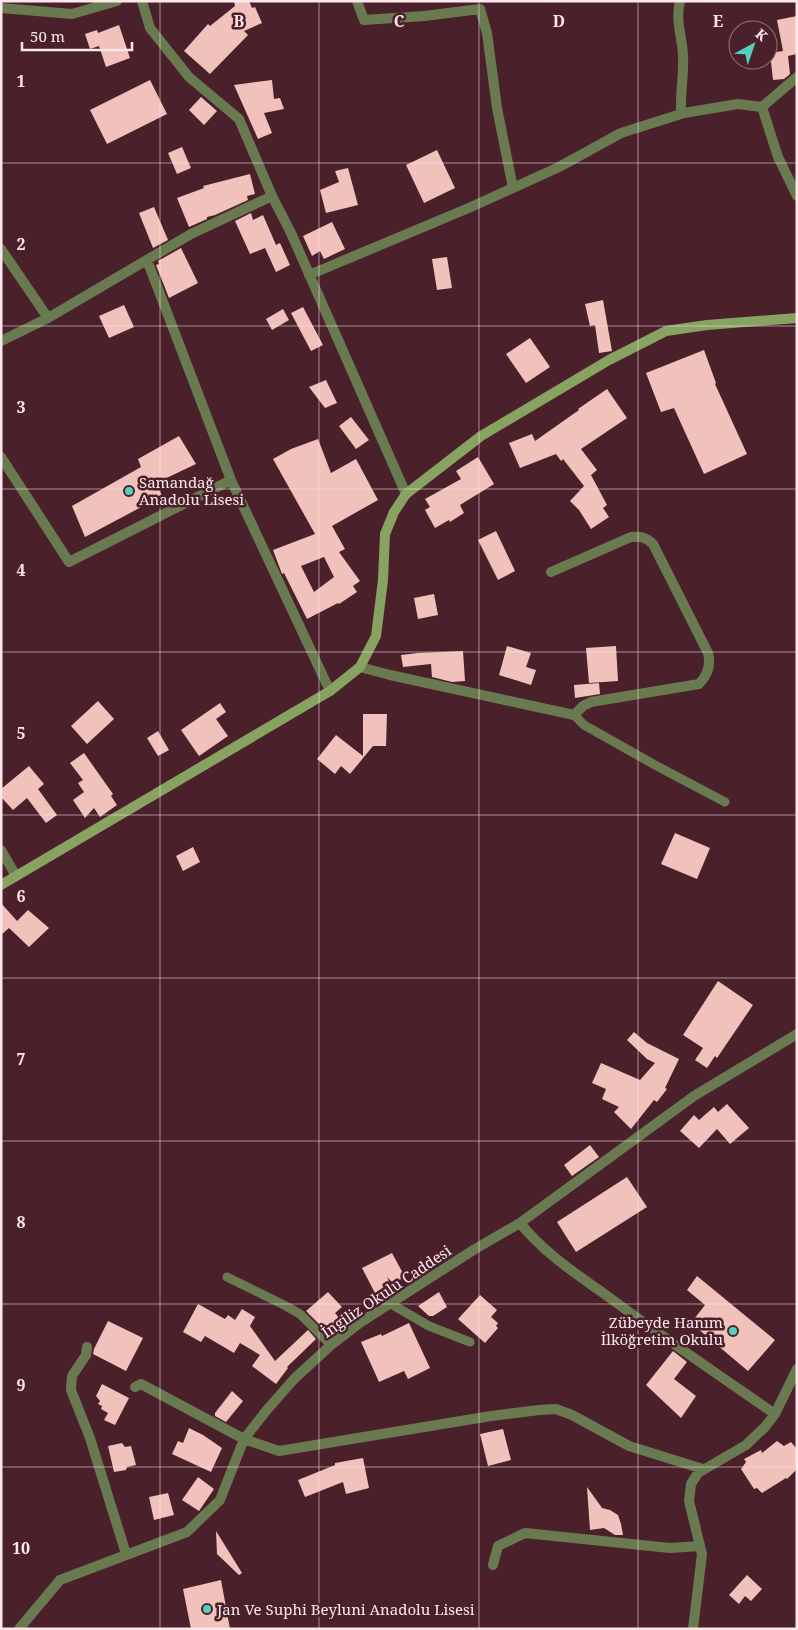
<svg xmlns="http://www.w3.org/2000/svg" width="798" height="1630" font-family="'Noto Serif',serif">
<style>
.building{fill:#f1c1bb;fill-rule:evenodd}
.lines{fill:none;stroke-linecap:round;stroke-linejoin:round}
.lane{stroke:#697a51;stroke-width:9}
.street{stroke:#697a51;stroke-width:10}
.secondary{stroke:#88a361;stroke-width:10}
.grid{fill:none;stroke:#fee7eb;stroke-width:1;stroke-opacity:0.55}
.poi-dot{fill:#57cec2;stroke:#4a212b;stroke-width:2}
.labels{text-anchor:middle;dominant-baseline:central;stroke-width:5;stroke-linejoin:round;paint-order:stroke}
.poi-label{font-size:15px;fill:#fee7eb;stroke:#4a212b;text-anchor:start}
.street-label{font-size:15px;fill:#fee7eb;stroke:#4a212b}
.grid-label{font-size:16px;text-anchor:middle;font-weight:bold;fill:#fee7eb;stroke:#4a212b;stroke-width:5;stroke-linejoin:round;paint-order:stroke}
</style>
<rect width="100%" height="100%" fill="#4a212b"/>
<path class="building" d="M 234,1 L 249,1 L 252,8 L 255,7 L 262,23 L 244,31 L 248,35 L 210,74 L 184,51 L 208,24 L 210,26 L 235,6 Z
M 797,16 L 797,54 L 788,56 L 790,74 L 784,79 L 773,80 L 770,53 L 783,51 L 777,20 Z
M 119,25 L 130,58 L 106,67 L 99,46 L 90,49 L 85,34 L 97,30 L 98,33 Z
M 150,80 L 167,114 L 107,144 L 90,110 Z
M 272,80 L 274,99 L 280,98 L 284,109 L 264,113 L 272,133 L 258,139 L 234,85 Z
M 201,97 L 217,111 L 204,125 L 189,110 Z
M 182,147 L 191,168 L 177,174 L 168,153 Z
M 437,150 L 455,188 L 424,203 L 406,165 Z
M 348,168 L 358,205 L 326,213 L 320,190 L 339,182 L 335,171 Z
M 250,174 L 255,194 L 247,196 L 248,200 L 215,215 L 207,217 L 207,219 L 189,227 L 177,198 L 204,188 L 203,186 Z
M 154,207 L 168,240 L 153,248 L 139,213 Z
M 251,213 L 253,220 L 263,215 L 276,245 L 280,243 L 290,265 L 276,272 L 265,248 L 250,254 L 235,221 Z
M 332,222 L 345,249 L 324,259 L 320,251 L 312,256 L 303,236 Z
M 181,248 L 198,283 L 169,298 L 156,265 L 159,264 L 158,261 Z
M 447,257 L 452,288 L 437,290 L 432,259 Z
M 603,300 L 612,351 L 599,353 L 595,325 L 590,326 L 585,304 Z
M 124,305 L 134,327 L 109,338 L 99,316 Z
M 303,307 L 323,345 L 311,351 L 291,313 Z
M 283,309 L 289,320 L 272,330 L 266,319 Z
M 530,338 L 550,367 L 526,383 L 506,354 Z
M 704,350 L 716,383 L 715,384 L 747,454 L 704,474 L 674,408 L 661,412 L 646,373 Z
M 326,380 L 337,403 L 325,408 L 309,387 Z
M 607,389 L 627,418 L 581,449 L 597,470 L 591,475 L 607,505 L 603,508 L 609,517 L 591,529 L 579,510 L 570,501 L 584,486 L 563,459 L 561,461 L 556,454 L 520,468 L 509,443 L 532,434 L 535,441 L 579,410 L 578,409 Z
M 351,417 L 369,440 L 356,449 L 339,426 Z
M 179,436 L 196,464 L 156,483 L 162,496 L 85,537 L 72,506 L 141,467 L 138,459 Z
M 318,439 L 331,473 L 356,459 L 378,500 L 332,526 L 345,549 L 339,552 L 360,581 L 353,586 L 357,592 L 339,604 L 338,603 L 307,619 L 284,573 L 282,574 L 273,550 L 315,534 L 273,459 L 291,449 ZM 324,557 L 334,577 L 314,592 L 301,566 Z
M 478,457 L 494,484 L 460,505 L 464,513 L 450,522 L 449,520 L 435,528 L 425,510 L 430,507 L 425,499 L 461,479 L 456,471 Z
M 496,531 L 515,571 L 498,580 L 478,540 Z
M 434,594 L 438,615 L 418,619 L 414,598 Z
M 507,646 L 531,653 L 526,667 L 536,670 L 531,685 L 499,675 Z
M 616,646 L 618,681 L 589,683 L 586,648 Z
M 463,651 L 465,681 L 452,682 L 432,677 L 431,664 L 403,667 L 401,655 L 418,653 Z
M 599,683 L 600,694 L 575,698 L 574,685 Z
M 98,701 L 114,719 L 87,744 L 71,726 Z
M 220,703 L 226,712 L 216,719 L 228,736 L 199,756 L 181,730 Z
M 363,714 L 387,714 L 386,746 L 373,746 L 350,774 L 341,766 L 335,774 L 317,759 L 336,735 L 363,756 Z
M 158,731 L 169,750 L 158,756 L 147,738 Z
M 84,753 L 113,794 L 111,796 L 117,805 L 100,817 L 94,808 L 85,818 L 73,800 L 84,792 L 78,783 L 83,780 L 70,763 Z
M 29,766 L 44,784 L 38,789 L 57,815 L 46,823 L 27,798 L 13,810 L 1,797 L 1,789 Z
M 675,833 L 710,848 L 697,879 L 661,864 Z
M 193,847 L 200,862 L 183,871 L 176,856 Z
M 1,903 L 17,921 L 28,910 L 49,928 L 29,947 L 9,928 L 1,935 Z
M 718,981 L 753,1005 L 717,1058 L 715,1056 L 707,1068 L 695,1060 L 703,1048 L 683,1035 Z
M 634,1032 L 647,1043 L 679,1059 L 665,1088 L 667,1089 L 657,1102 L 654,1100 L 631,1129 L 614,1112 L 619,1107 L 602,1099 L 606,1089 L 592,1083 L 601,1063 L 640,1080 L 655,1063 L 647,1059 L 627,1040 Z
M 727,1104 L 749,1128 L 730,1144 L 717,1129 L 699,1148 L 680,1131 L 694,1115 L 699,1120 L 714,1107 L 718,1112 Z
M 590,1145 L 599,1157 L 572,1176 L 564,1165 Z
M 627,1177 L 647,1207 L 576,1252 L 557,1222 Z
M 392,1253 L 405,1277 L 393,1283 L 387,1277 L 390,1284 L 375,1293 L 362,1268 Z
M 697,1276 L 775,1340 L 748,1371 L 691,1323 L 705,1305 L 687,1290 Z
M 328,1292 L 342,1307 L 335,1313 L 340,1319 L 326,1331 L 306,1311 Z
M 439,1292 L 447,1307 L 433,1316 L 429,1316 L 418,1306 Z
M 480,1295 L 497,1310 L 491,1317 L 498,1323 L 496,1326 L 498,1328 L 485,1343 L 458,1319 Z
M 198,1304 L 225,1319 L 228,1315 L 235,1320 L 242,1309 L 255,1317 L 250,1326 L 275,1361 L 308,1330 L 316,1339 L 287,1367 L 288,1368 L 276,1384 L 252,1366 L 260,1355 L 240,1343 L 234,1353 L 205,1336 L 201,1342 L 183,1332 Z
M 108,1321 L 143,1338 L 126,1371 L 93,1354 L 94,1349 Z
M 409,1323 L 430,1368 L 408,1379 L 404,1371 L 379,1382 L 361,1342 L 381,1334 L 382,1336 Z
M 673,1351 L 687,1362 L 674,1379 L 696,1396 L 681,1418 L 646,1385 Z
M 102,1384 L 129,1398 L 115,1425 L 104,1420 L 108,1413 L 101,1409 L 102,1406 L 98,1404 L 100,1401 L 96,1396 Z
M 232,1391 L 243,1401 L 226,1422 L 215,1416 L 215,1413 Z
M 189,1428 L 203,1435 L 222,1448 L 211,1472 L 172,1454 L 178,1441 L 183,1443 Z
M 503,1429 L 511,1460 L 488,1466 L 480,1434 Z
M 777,1441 L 784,1446 L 791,1442 L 797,1449 L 797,1469 L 787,1479 L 786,1478 L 762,1493 L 757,1488 L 754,1489 L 741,1469 L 746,1462 L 744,1459 L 761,1450 L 762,1453 Z
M 122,1443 L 125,1447 L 131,1446 L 136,1465 L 127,1467 L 126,1470 L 114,1472 L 108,1446 Z
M 363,1458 L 369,1488 L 346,1494 L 343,1482 L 305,1497 L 298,1480 L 335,1465 L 335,1463 Z
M 198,1477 L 214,1489 L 199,1511 L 182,1500 Z
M 587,1487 L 602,1508 L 610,1510 L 618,1515 L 621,1524 L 623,1535 L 615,1535 L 604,1528 L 590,1530 Z
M 168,1493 L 174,1515 L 154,1520 L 149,1497 Z
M 216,1531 L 242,1573 L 239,1575 L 217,1554 Z
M 747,1575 L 762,1589 L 751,1601 L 745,1596 L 739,1604 L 729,1595 Z
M 221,1580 L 230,1629 L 191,1629 L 183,1589 Z"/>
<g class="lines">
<path class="lane" d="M 574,715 L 584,725 L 655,765 L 725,802
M 227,1277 L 284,1305 L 300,1314 L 331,1345
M 391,1304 L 429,1326 L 470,1342"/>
<path class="street" d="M 142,1 L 150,28 L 189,77 L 239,119 L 272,196 L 291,233 L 406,494
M 357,1 L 364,20 L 424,16 L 480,9 L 487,33 L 497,108 L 513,188
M 680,1 C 675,20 682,36 683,55 C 684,75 680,94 681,114
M 1,8 L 72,14 L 117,1
M 762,107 L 797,77
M 1,249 L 48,318
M 147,260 L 231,480 L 330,691
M 309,275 L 471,207 L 559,167 L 621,133 L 684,113 L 738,104 L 762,107 L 778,157 L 797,196
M 1,341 L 48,318 L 191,234 L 272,196
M 1,457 L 69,562 L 231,480
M 360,667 L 390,675 L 574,715 L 583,706 L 591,702 L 699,684 C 708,675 711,665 708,653 L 653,544 C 646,537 640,536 631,537 L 551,572
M 1,850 L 16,876
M 520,1223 C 545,1254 578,1275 610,1298 C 664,1338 720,1376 775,1414
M 87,1347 L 86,1355 L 72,1376 L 71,1390 L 90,1438 L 126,1554
M 135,1387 L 141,1384 L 244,1439 L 279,1451 L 491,1416 L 539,1410 L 556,1409 L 572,1415 L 629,1446 L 703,1469
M 493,1565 L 498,1546 L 525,1533 L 670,1548 L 700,1546
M 19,1629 L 60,1580 L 187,1532 L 220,1500 L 244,1439 L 266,1411 L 294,1379 L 331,1345 L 361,1322 L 475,1249 L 520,1223 L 694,1096 L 797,1034
M 693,1629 L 702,1554 L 689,1501 L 691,1484 L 698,1473 L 746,1445 L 765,1427 L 775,1414 L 797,1369"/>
<path class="secondary" d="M 1,885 L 330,691 L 360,667 L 376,636 L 383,580 L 385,534 L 394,512 L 406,494 L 481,436 L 609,360 L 666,331 L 707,325 L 797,318"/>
</g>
<path class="grid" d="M 160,1 L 160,1629M 319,1 L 319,1629M 479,1 L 479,1629M 638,1 L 638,1629M 1,163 L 797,163M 1,326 L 797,326M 1,489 L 797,489M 1,652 L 797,652M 1,815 L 797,815M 1,978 L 797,978M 1,1141 L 797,1141M 1,1304 L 797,1304M 1,1467 L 797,1467"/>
<g class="poi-dot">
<circle cx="129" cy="491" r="5"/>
<circle cx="733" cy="1331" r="5"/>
<circle cx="207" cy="1609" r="5"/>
</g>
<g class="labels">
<g class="poi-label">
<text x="139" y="482">Samandağ<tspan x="139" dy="17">Anadolu Lisesi</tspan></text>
<text x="723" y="1322" text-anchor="end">Zübeyde Hanım<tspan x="723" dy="17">İlköğretim Okulu</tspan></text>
<text x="217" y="1609">Jan Ve Suphi Beyluni Anadolu Lisesi</text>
</g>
<g class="street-label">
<text transform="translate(386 1291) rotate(-34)">İngiliz Okulu Caddesi</text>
</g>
</g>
<g class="grid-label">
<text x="239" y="27">B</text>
<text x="399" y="27">C</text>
<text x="559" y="27">D</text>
<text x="718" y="27">E</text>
<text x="21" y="87">1</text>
<text x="21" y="250">2</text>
<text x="21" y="413">3</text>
<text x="21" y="576">4</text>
<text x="21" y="739">5</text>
<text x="21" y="902">6</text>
<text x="21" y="1065">7</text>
<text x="21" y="1228">8</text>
<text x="21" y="1391">9</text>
<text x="21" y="1554">10</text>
</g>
<rect width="798" height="1630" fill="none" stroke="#fee7eb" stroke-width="5"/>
<g transform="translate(753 45) rotate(40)"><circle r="24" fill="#4a212b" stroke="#927078"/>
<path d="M0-4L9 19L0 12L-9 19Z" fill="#57cec2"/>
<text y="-8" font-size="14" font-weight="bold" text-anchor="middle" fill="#fee7eb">K</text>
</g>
<path d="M22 42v8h110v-8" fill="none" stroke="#fee7eb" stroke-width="2.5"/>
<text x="30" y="42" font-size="15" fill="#fee7eb" stroke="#4a212b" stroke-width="4" paint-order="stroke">50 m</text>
</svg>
